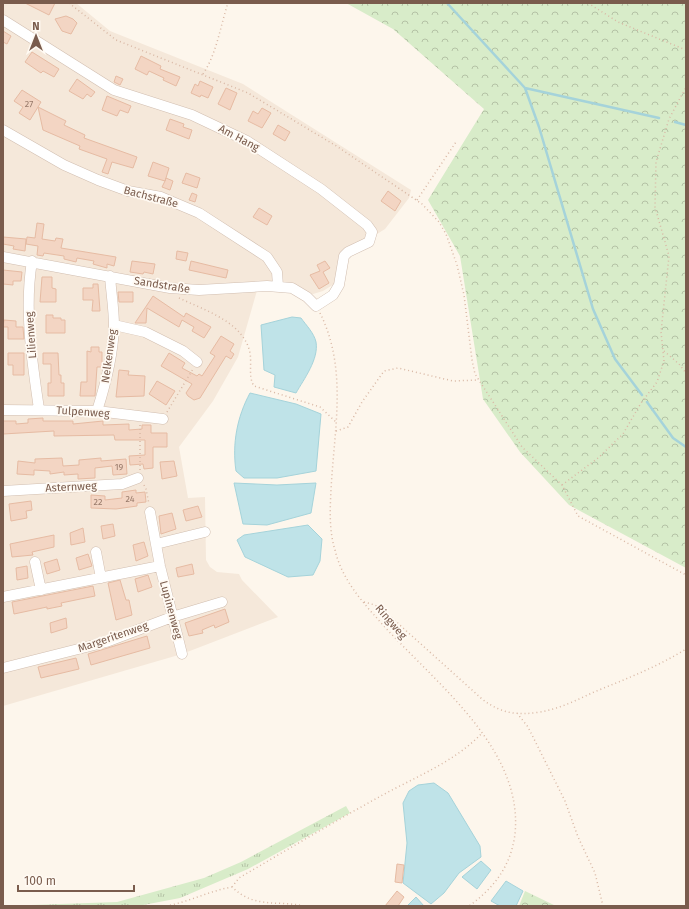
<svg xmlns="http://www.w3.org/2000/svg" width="689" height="909" font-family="'Fira Sans',sans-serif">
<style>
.residential{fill:#f5e8da}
.grass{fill:url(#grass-tufts)}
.forest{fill:url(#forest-crowns)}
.water{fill:#bfe3e8;stroke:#a5d3da}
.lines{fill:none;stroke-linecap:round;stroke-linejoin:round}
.stream{stroke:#a5d3da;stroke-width:2.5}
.building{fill:#f3d5c3;stroke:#e6bba3}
.minor-casing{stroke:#d1beb0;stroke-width:11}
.path{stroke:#d9b8a5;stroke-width:1.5;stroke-dasharray:1 3;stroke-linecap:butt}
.minor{stroke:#fff;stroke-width:10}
.labels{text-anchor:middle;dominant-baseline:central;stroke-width:3.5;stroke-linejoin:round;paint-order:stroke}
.number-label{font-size:9px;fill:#987a6a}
.street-label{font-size:11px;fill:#7a5c4d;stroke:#fffaf3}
</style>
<defs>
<pattern id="grass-tufts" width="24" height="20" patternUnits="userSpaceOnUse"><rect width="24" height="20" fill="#d8ecc9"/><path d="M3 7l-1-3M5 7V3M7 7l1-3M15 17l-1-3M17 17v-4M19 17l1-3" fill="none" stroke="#b4c2a5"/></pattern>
<pattern id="forest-crowns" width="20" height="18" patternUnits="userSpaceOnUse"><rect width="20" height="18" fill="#d8ecc9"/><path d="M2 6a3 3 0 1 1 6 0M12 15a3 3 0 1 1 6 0" fill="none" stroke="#b4c2a5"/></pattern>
</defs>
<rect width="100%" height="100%" fill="#fdf6ec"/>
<path class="residential" d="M 3,3 L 76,3 L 110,31 L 243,84 L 411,190 L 409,198 L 385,229 L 339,258 L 339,281 L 323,291 L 313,294 L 258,287 L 238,357 L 213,401 L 179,447 L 188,498 L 205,497 L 206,560 L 210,567 L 217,572 L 239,574 L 242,580 L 278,617 L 182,654 L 3,706 Z"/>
<path class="grass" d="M 346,806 L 350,813 L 248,869 L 180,898 L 138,906 L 3,906 L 117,902 L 204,878 L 241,862 Z"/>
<path class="forest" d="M 346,3 L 686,3 L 686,568 L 569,505 L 520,452 L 483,399 L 460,256 L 428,200 L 484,109 L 393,29 Z
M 525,891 L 556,906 L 519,906 Z"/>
<path class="water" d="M 292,317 L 301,318 C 306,325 314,333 316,342 C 319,359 304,379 296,393 L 274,387 L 275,375 L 264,370 L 261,325 Z
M 250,393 L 296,404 L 321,414 L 316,471 L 277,478 L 244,478 L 236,471 C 232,444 237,417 250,393 Z
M 234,483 L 277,485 L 316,483 L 311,513 L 267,525 L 243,524 Z
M 308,525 L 322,539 L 320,561 L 313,575 L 288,577 L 245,557 L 237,540 L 244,535 Z
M 434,783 L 448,793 L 480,846 L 481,857 L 459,873 L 444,893 L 431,904 L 403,883 L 407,843 L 403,803 L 409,791 L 418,785 Z
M 481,861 L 491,870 L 477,889 L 462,877 Z
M 506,881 L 523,891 L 516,906 L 500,906 L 491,901 Z
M 416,897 L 424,906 L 407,906 Z"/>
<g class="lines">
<path class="stream" d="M 447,3 L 525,88 L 659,118
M 525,88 L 539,127 L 593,309 L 615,359 L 642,395
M 675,122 L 686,125
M 647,402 L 673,438 L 686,447"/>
</g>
<path class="building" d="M 25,3 L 55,3 L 49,15 Z
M 66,16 L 73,19 L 77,23 L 71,34 L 62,31 L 55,19 Z
M 3,31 L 11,36 L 7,44 L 3,42 Z
M 32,52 L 59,69 L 54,77 L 43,71 L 41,73 L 25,62 Z
M 141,56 L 161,66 L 160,69 L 180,77 L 176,86 L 163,80 L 164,78 L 149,71 L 147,75 L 135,69 Z
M 116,76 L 123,79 L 120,85 L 114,82 Z
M 77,79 L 95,92 L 91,97 L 87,94 L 83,99 L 69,91 Z
M 200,81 L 213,87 L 208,98 L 201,95 L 200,97 L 191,93 L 195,84 L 198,86 Z
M 226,88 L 237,93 L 230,110 L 218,104 Z
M 22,90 L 41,102 L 38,107 L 66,121 L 64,125 L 85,135 L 84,138 L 137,157 L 133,168 L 112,162 L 108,174 L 102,172 L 107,159 L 79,149 L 80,146 L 43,130 L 38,107 L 30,120 L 19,113 L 23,107 L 14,101 Z
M 107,96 L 131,106 L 128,113 L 120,110 L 117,116 L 102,110 Z
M 262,108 L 271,113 L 262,128 L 248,121 L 253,111 L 258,114 Z
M 170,119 L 184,124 L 183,127 L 192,130 L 189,139 L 166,130 Z
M 278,125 L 290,132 L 285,141 L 273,134 Z
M 153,162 L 169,168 L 165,181 L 166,178 L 173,181 L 170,190 L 162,187 L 165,181 L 148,176 Z
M 186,173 L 200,178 L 197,188 L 182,183 Z
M 388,191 L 401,201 L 395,211 L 381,201 Z
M 192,193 L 197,195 L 195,202 L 189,200 Z
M 259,208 L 272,216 L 267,225 L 253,217 Z
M 37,223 L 44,224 L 42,239 L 55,241 L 56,238 L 63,239 L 61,248 L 116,257 L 114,266 L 107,264 L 107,268 L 93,264 L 94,261 L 77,258 L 76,262 L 64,259 L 64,256 L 44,253 L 43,256 L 37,255 L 38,246 L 26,244 L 27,237 L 35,238 Z
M 3,237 L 26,239 L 25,251 L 13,249 L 14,246 L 3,244 Z
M 177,251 L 188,253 L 186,261 L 176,259 Z
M 132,261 L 155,264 L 153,274 L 144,272 L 143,274 L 130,272 Z
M 191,261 L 228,270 L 226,278 L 189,270 Z
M 325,261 L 330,268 L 323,272 L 329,283 L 319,289 L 310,275 L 320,271 L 317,265 Z
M 3,270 L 22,272 L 21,281 L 13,281 L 13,285 L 3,284 Z
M 42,277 L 52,277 L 52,288 L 56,289 L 56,302 L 40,302 Z
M 93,284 L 98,284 L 100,311 L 92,311 L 93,300 L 83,300 L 83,288 L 93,288 Z
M 118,292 L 133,292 L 133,302 L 119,302 Z
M 153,296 L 184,317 L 186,313 L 211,327 L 204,338 L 192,331 L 194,327 L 182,320 L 179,327 L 147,308 L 146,323 L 135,323 Z
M 46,315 L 53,315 L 53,318 L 61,318 L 61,320 L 65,320 L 65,333 L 46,333 Z
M 4,320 L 16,321 L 16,327 L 23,327 L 24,339 L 8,339 L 8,327 L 3,327 Z
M 221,336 L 234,344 L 230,351 L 234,354 L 231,359 L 226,356 L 200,398 L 194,400 L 188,396 L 186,393 L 192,384 L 161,366 L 169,353 L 185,363 L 182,368 L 197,376 L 199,374 L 202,376 L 215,356 L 210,353 Z
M 91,347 L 99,347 L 99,352 L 102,352 L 102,367 L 97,367 L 95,396 L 80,396 L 81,382 L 87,382 L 87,351 L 91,352 Z
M 8,353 L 24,353 L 24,375 L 13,375 L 13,365 L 8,365 Z
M 43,353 L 58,353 L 59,375 L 61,375 L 61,383 L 64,383 L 64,396 L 48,396 L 48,383 L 51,383 L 51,364 L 43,364 Z
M 119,370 L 129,371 L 128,375 L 145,376 L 144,396 L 116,397 Z
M 157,381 L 175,391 L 166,405 L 149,394 Z
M 43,418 L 43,421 L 73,421 L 73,424 L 103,421 L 103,425 L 129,424 L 129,430 L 142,429 L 142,425 L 151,425 L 151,433 L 167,433 L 167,447 L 153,447 L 153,468 L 144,469 L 143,464 L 130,465 L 129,456 L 145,455 L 145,440 L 115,440 L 114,435 L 54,436 L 54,431 L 3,434 L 3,421 L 16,421 L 16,424 L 28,423 L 28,419 Z
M 62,458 L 63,466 L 79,465 L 79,460 L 101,458 L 101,461 L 126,459 L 127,474 L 113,475 L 112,466 L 95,468 L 95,478 L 78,479 L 78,474 L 64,475 L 64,472 L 50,474 L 50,471 L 34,470 L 34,475 L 17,474 L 18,461 L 35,463 L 35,459 Z
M 174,461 L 177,476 L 162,479 L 160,462 Z
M 136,490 L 136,493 L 145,492 L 146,502 L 137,503 L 137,506 L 116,509 L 91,508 L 91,495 L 105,496 L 105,500 L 122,498 L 122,492 Z
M 31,501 L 32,510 L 26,511 L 27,518 L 11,521 L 9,504 Z
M 198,506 L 202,517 L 186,521 L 183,510 Z
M 172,513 L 176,529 L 161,534 L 159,516 Z
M 113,524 L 115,536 L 103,539 L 101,526 Z
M 83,528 L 85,542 L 71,545 L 70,533 Z
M 54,535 L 54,547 L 32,552 L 33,555 L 12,557 L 10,544 Z
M 144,542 L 148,556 L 136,561 L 133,545 Z
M 88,554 L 92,566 L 79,570 L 76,558 Z
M 57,559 L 60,570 L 47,574 L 44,563 Z
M 192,564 L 194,574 L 178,577 L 176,568 Z
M 27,566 L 28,578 L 17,580 L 16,568 Z
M 148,575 L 152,587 L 138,592 L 135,579 Z
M 120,580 L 126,600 L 129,600 L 132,615 L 116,620 L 108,583 Z
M 93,586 L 95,596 L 61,603 L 62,606 L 47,609 L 47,607 L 14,614 L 12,602 Z
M 225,609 L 229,622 L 215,628 L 214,625 L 202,630 L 203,633 L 189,636 L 185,623 Z
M 66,618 L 67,628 L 51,633 L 50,623 Z
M 147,636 L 150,648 L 91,665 L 88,654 Z
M 76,658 L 79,669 L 41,678 L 38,667 Z
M 397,864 L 404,865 L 402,883 L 395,882 Z
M 397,891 L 404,897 L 398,906 L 385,906 Z"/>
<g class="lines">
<defs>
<path id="minor" d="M 3,20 L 114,90 L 192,115 L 247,141 L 321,189 L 367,225 L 372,232 L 369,242 L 348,252 L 344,256 L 339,285 L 333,295 L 316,306 L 307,297 L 292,288 L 267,286 L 199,290 L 170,288 L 3,257
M 3,130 L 64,165 L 98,180 L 128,191 L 161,197 L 199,213 L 267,257 L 277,272 L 278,286
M 32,261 C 24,310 32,361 39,409
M 114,325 L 145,332 L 183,351 L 197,362
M 3,410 L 97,411 L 163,419
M 97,411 C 106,383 113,355 114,326 C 114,309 111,292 110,276
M 3,491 L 122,484 L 138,478
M 150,512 L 160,566 L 182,654
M 156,544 L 205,532
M 96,552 L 101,578
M 35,562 L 41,590
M 3,597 L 160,566
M 3,668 L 106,642 L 172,617 L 222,602"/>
</defs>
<use href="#minor" class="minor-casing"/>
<path class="path" d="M 69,3 L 116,40 L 248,93 L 338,147 L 422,204 L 439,222 L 446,234 L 457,265 L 464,295 L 472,360 L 475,374 L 522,447 L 562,485 L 578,516 L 686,575
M 588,3 L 618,22 L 686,50
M 203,74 C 217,53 220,27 228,3
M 417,200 L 456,142
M 179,298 C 204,310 244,322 250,353 C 252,364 248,377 254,386 L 320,407 L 336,422
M 320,313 C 348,369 334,430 331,490 C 330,510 329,531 335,550 C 341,576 358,597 375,616 C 428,678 524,745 515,834 C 511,866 494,888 469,906
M 664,351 L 679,364 L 686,373
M 167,412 L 193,369
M 336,431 L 348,427 L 362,402 L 384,371 L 398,368 L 453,381 L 478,380
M 140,470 L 140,425
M 144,485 L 146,489 L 149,504
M 562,485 L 598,458 L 623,434 L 641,403 L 657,382 L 664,361 L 661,332 L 669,256 L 655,207 L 656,162 L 669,119 L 686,87
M 364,602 L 375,605 L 382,609 L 482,699 C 500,713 517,716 540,712 C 559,709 577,700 594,692 C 626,679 657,667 686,649
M 517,713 L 528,727 L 565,801 L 578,837 L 595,873 L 603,906
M 232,887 L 239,878 C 285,851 332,823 379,797 C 413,778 455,762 482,733
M 166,906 C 189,902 209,891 232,887 C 255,909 277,900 304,906"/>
<use href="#minor" class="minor"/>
</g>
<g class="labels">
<g class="number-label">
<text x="29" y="104">27</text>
<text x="119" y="467">19</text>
<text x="130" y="499">24</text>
<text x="98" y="502">22</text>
</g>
<g class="street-label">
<text transform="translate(239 138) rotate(28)">Am Hang</text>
<text transform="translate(151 197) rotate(15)">Bachstraße</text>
<text transform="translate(162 285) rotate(9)">Sandstraße</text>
<text transform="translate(31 335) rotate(-94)">Lilienweg</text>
<text transform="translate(109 356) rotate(-82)">Nelkenweg</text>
<text transform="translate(83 412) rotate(4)">Tulpenweg</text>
<text transform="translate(71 487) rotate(-3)">Asternweg</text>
<text transform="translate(171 610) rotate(75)">Lupinenweg</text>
<text transform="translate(391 622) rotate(49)">Ringweg</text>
<text transform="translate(113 637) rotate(-19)">Margeritenweg</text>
</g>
</g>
<rect width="689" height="909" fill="none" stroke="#7a5c4d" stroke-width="8"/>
<g transform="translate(36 36)" stroke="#fffaf3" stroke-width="3" paint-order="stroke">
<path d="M0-3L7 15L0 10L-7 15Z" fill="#7a5c4d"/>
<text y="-6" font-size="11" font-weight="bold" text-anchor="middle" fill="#7a5c4d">N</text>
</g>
<path d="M18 885v6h116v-6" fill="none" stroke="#7a5c4d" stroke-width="2"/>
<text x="24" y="885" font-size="12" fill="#7a5c4d" stroke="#fffaf3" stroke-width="3" paint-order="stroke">100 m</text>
</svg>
